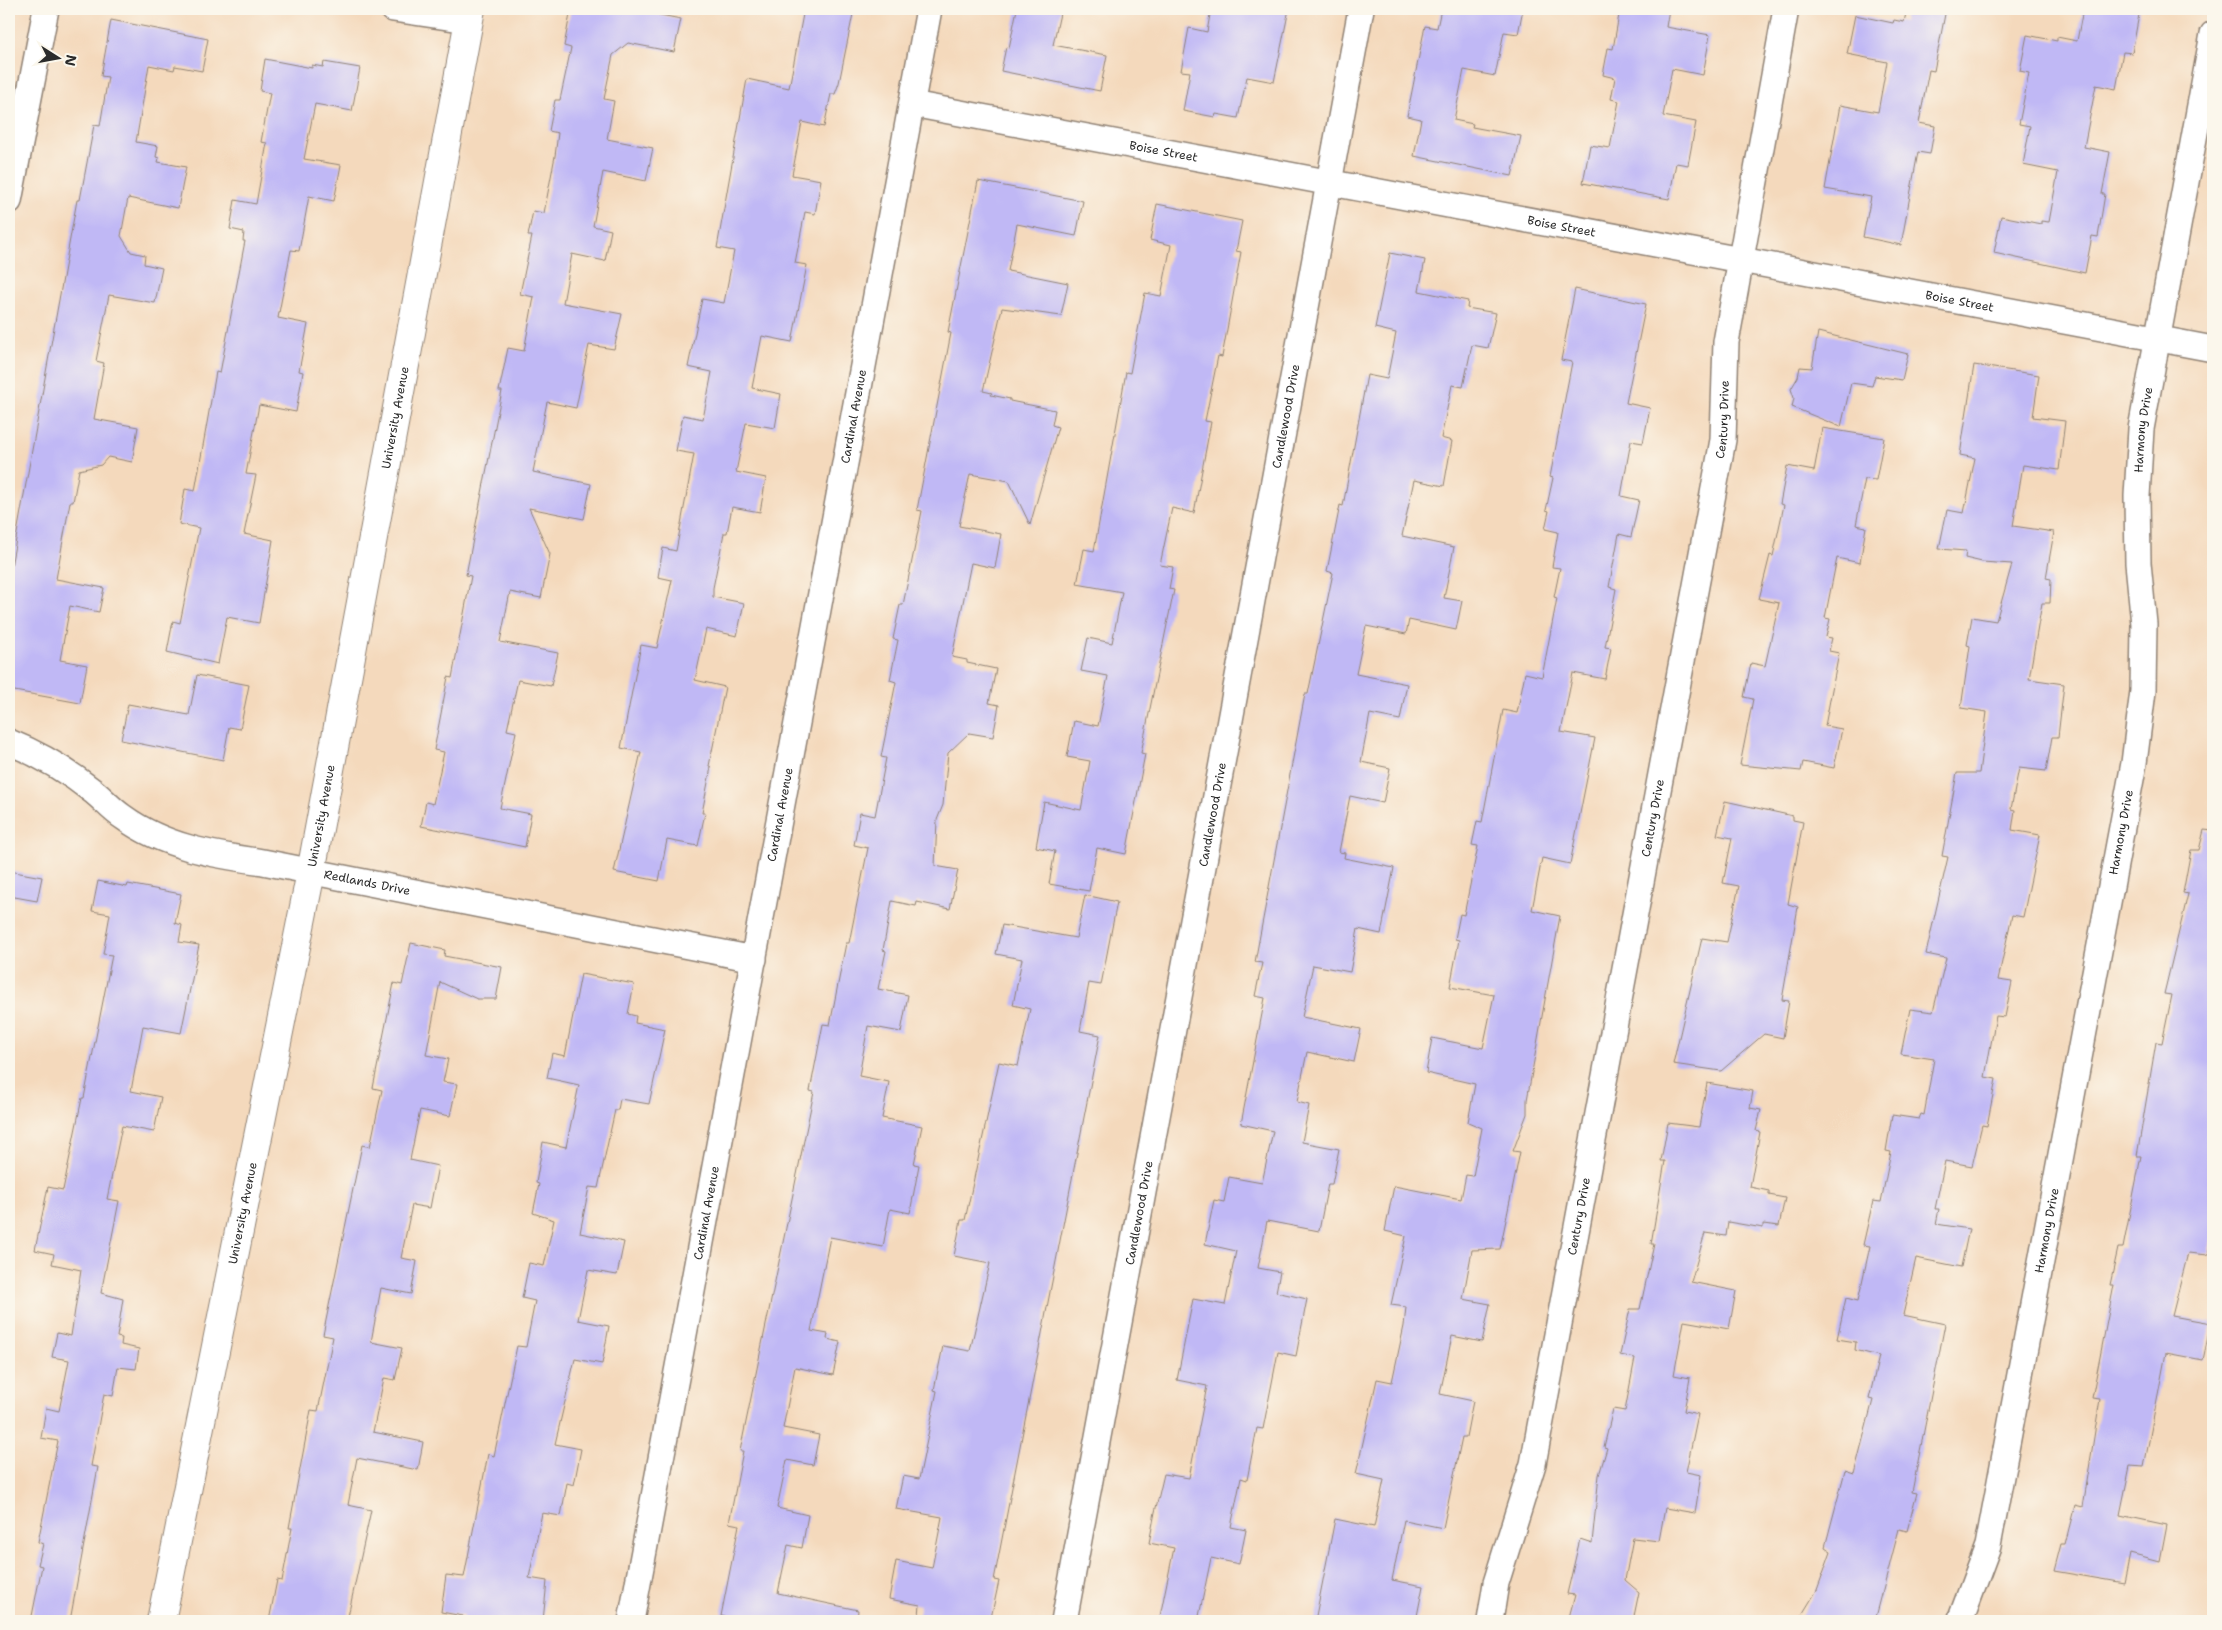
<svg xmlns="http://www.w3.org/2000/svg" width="2222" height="1630" font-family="'Shantell Sans',sans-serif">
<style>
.building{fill:#c0b8f5}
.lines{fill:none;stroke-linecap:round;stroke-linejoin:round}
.street-casing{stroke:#908274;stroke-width:28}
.secondary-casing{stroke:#908274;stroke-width:30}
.street{stroke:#fff;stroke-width:25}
.secondary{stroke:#fff;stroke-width:28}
.labels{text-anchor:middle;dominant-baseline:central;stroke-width:4;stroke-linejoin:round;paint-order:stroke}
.street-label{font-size:12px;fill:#2b2b2b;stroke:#fbf7ec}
</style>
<rect width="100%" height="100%" fill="#fbf7ec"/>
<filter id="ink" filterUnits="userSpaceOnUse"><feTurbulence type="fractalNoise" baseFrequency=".02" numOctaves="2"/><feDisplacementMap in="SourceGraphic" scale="10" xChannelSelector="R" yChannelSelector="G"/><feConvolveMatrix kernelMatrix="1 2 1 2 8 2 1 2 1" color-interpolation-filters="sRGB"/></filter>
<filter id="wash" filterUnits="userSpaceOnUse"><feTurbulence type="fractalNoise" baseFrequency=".0096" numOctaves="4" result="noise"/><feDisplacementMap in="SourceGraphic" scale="20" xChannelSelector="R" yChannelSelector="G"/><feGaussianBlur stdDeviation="1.12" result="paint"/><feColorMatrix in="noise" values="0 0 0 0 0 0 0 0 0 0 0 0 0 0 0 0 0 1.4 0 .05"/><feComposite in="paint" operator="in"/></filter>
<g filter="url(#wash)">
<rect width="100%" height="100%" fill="#f4d9bc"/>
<g id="blocks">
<path class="building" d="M 571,9 L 640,9 L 640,11 L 681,19 L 674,52 L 628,43 L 613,55 L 604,99 L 614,101 L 607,139 L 653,148 L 646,181 L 603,172 L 593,226 L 611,230 L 605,261 L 572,254 L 563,303 L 622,314 L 614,349 L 589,345 L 576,408 L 547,402 L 533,472 L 591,484 L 584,519 L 529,508 L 550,554 L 541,598 L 510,592 L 500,642 L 558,653 L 551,686 L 518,680 L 507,730 L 516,732 L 500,808 L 531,814 L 525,847 L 421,826 L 426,802 L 433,804 L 444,752 L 434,750 L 448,677 L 452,678 L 471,576 L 466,575 L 502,391 L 499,391 L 508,348 L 524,351 L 534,297 L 520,294 L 532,236 L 528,236 L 533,211 L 544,213 L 555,156 L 558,133 L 549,131 L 555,100 L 560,100 L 571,48 L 564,46 Z
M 804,9 L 854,9 L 839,83 L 835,94 L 831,94 L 824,127 L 802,122 L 792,175 L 821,180 L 815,214 L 805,212 L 795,263 L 807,265 L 792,342 L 762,336 L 752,388 L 781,394 L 775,428 L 746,423 L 736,472 L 766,478 L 760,512 L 732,507 L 727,533 L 724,533 L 713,588 L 713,597 L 744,603 L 737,636 L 706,629 L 695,680 L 725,687 L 709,766 L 711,767 L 702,813 L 705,813 L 698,846 L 667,840 L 659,881 L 614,872 L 641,752 L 621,748 L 641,645 L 657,648 L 672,580 L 658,577 L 663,548 L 676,551 L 694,454 L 676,451 L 683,415 L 703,419 L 712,372 L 688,367 L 702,299 L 724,303 L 734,251 L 717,248 L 747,79 L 789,88 Z
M 1017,9 L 1061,9 L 1053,45 L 1107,55 L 1100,91 L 1001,71 L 1006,47 L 1009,48 Z
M 1211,9 L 1289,9 L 1274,82 L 1247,77 L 1238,118 L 1216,114 L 1215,117 L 1183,111 L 1190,72 L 1181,71 L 1189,28 L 1207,32 Z
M 1441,9 L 1523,9 L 1518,34 L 1504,32 L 1495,76 L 1464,70 L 1454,120 L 1473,124 L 1472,127 L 1521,136 L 1512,176 L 1414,156 L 1421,119 L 1407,116 L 1425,26 L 1437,28 Z
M 1620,9 L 1669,9 L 1666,27 L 1710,35 L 1703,75 L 1672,69 L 1663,116 L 1696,122 L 1688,165 L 1676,163 L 1669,199 L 1583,183 L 1590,145 L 1610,148 L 1619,101 L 1611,99 L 1615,78 L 1603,75 L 1608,48 L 1613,49 Z
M 1907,9 L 1946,9 L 1934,71 L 1929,70 L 1919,123 L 1935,126 L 1930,154 L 1918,152 L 1901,245 L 1863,237 L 1871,197 L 1825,189 L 1840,105 L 1878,112 L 1887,62 L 1847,54 L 1855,15 L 1893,23 L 1894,20 L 1904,22 Z
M 2083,9 L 2140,9 L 2132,53 L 2123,52 L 2116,89 L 2096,85 L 2084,147 L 2110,152 L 2102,194 L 2105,194 L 2098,237 L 2092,236 L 2085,273 L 1994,253 L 2001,216 L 2041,224 L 2041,221 L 2049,222 L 2058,172 L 2023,165 L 2030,126 L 2019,124 L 2029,73 L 2020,71 L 2027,35 L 2057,41 L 2057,37 L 2077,41 Z
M 111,20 L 208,39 L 202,71 L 175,66 L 174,70 L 149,65 L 136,142 L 158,146 L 156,157 L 159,158 L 158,162 L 186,167 L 178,208 L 128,198 L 121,236 L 131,252 L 145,255 L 144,264 L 162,268 L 155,303 L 109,295 L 96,361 L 104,363 L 94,419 L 138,427 L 132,462 L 108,457 L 101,465 L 79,470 L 73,502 L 70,502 L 56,579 L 104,588 L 99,612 L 70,606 L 60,660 L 87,665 L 80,703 L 9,690 L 9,578 L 77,200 L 80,200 L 94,125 L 100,126 L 108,77 L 101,76 Z
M 265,59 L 312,68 L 312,65 L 323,67 L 324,62 L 360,68 L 352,111 L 315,104 L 304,159 L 341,165 L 334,201 L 309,196 L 299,251 L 291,250 L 278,318 L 308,324 L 299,371 L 303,372 L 296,412 L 259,405 L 246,474 L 256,475 L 244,534 L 273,540 L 259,623 L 227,617 L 218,664 L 167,652 L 173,621 L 180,623 L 199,528 L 179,524 L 185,489 L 195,491 L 216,372 L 220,373 L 245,241 L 243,241 L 244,232 L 230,229 L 235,200 L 256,204 L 267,143 L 261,142 L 270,93 L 260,91 Z
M 978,181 L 1083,201 L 1076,236 L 1017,224 L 1008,271 L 1068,283 L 1061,316 L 1002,308 L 983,391 L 992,393 L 991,395 L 1010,399 L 1010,401 L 1055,410 L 1052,425 L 1058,427 L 1030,525 L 1009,481 L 970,474 L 959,526 L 1001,534 L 995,568 L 971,563 L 952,657 L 967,660 L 967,663 L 996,669 L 989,703 L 999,705 L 993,737 L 969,733 L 948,753 L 943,805 L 937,820 L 935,866 L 958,870 L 950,909 L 917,902 L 916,906 L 892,901 L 883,950 L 886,951 L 878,989 L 908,995 L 901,1032 L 868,1026 L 859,1076 L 889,1082 L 882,1118 L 922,1126 L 914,1164 L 919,1165 L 910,1213 L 890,1209 L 883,1247 L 830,1237 L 811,1331 L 828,1334 L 827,1339 L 840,1342 L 833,1375 L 795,1367 L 783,1428 L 819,1435 L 813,1465 L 787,1460 L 777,1508 L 808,1515 L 802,1548 L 788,1545 L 778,1593 L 858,1610 L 857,1621 L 745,1621 L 721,1616 L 739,1525 L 729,1523 L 743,1451 L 740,1451 L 814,1092 L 810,1091 L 823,1024 L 830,1025 L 846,943 L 849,943 L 868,848 L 854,845 L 860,813 L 875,816 L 886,758 L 881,757 L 896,682 L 890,680 L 898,640 L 893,639 L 900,605 L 903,605 L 922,511 L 917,510 L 951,333 L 948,332 Z
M 1157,204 L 1242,221 L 1236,251 L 1241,252 L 1222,357 L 1218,356 L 1205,421 L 1211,422 L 1194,513 L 1172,508 L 1160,565 L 1173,567 L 1169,589 L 1174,590 L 1141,753 L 1145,754 L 1126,854 L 1097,848 L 1089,891 L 1049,884 L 1055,851 L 1036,847 L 1044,802 L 1081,810 L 1090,761 L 1067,757 L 1074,721 L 1098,726 L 1108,676 L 1081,671 L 1088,638 L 1112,643 L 1122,592 L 1077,584 L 1084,549 L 1094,551 L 1126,372 L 1130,373 L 1145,293 L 1161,296 L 1171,245 L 1150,240 Z
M 1390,253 L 1425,260 L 1419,291 L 1468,301 L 1467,308 L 1496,313 L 1488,348 L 1472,345 L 1463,387 L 1452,385 L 1441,438 L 1452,441 L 1444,486 L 1414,480 L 1402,536 L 1454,547 L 1444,598 L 1462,601 L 1456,630 L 1409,620 L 1406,634 L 1366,626 L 1356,674 L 1407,684 L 1400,720 L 1370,714 L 1361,762 L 1390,768 L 1383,803 L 1350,796 L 1339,852 L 1345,853 L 1344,858 L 1394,868 L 1381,934 L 1358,929 L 1350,972 L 1313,965 L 1302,1017 L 1361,1029 L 1354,1062 L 1307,1052 L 1297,1102 L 1309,1105 L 1302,1142 L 1339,1149 L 1332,1184 L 1328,1184 L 1319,1231 L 1267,1221 L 1258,1268 L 1280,1272 L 1276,1292 L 1307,1299 L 1296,1356 L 1278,1352 L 1263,1429 L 1257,1428 L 1247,1480 L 1241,1478 L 1231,1527 L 1246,1530 L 1239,1564 L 1211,1558 L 1198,1621 L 1159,1621 L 1174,1548 L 1149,1543 L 1155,1512 L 1164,1474 L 1189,1478 L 1207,1386 L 1177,1380 L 1193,1299 L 1225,1305 L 1236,1251 L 1205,1244 L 1214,1200 L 1224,1202 L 1229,1177 L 1262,1183 L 1273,1131 L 1241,1124 L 1265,998 L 1255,996 L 1262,963 L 1255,962 L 1305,694 L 1308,694 L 1333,573 L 1327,571 L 1340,505 L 1343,506 L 1367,375 L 1387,379 L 1396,333 L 1375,328 Z
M 1575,289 L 1646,304 L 1626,403 L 1650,408 L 1643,443 L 1631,441 L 1621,496 L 1639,500 L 1631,537 L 1619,534 L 1609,587 L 1616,589 L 1605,647 L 1611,648 L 1605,679 L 1573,673 L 1561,732 L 1595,738 L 1570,864 L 1542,858 L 1532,910 L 1560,916 L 1527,1100 L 1527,1114 L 1513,1151 L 1520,1152 L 1500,1249 L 1472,1250 L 1463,1299 L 1490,1304 L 1482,1342 L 1452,1336 L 1440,1394 L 1473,1401 L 1466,1437 L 1462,1437 L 1443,1528 L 1404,1520 L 1392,1580 L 1423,1586 L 1416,1621 L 1315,1621 L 1335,1519 L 1374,1527 L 1384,1480 L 1356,1474 L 1377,1379 L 1392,1382 L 1404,1326 L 1406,1307 L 1391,1305 L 1406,1236 L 1385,1231 L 1394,1186 L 1461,1199 L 1466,1175 L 1473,1176 L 1482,1128 L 1468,1122 L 1475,1084 L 1426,1073 L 1432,1038 L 1483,1048 L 1494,995 L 1450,987 L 1459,940 L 1455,939 L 1460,914 L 1464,915 L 1478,846 L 1472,845 L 1477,821 L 1482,822 L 1503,710 L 1517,713 L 1525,673 L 1542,677 L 1557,598 L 1554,597 L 1560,568 L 1552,567 L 1558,532 L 1545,529 L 1549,511 L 1546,510 L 1553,478 L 1550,477 L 1572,362 L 1561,360 Z
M 1818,332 L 1908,354 L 1902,380 L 1875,376 L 1872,386 L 1851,383 L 1841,427 L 1792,407 L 1794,398 L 1791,389 L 1798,377 L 1800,367 L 1812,368 Z
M 1974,365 L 2039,375 L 2033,417 L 2065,421 L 2059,470 L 2023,465 L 2013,526 L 2054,532 L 2046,578 L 2051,579 L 2050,603 L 2042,603 L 2029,679 L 2064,684 L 2058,737 L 2052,737 L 2046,771 L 2019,768 L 2011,809 L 2015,810 L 2012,830 L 2040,835 L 2023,917 L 2012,915 L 1998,980 L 2012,982 L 2005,1017 L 1996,1016 L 1985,1077 L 1996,1079 L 1987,1126 L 1982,1125 L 1972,1166 L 1945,1161 L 1935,1209 L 1939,1209 L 1936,1224 L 1969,1229 L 1961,1267 L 1916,1258 L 1903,1315 L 1945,1324 L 1912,1492 L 1917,1493 L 1907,1531 L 1899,1529 L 1875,1621 L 1798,1621 L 1817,1590 L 1831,1551 L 1825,1547 L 1845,1471 L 1854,1474 L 1873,1400 L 1869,1399 L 1879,1356 L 1855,1350 L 1856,1342 L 1837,1339 L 1846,1298 L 1858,1301 L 1870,1246 L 1863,1245 L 1873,1201 L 1881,1202 L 1891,1152 L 1886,1151 L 1892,1115 L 1919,1119 L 1921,1114 L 1924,1115 L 1934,1059 L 1901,1054 L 1910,1009 L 1933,1012 L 1946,958 L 1926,954 L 1948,857 L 1942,856 L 1957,773 L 1979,773 L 1987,712 L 1961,708 L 1970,646 L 1967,645 L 1972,617 L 1996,621 L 2012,564 L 1982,562 L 1965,558 L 1966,551 L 1939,549 L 1947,510 L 1964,513 L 1975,458 L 1960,455 Z
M 1822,428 L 1884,438 L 1876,480 L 1865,479 L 1856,525 L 1866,527 L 1860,563 L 1837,558 L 1825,618 L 1830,619 L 1826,637 L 1832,638 L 1829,651 L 1839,653 L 1825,726 L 1842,729 L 1834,768 L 1803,762 L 1801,771 L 1740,765 L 1753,699 L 1744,697 L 1751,663 L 1765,666 L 1779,603 L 1759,599 L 1770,555 L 1773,556 L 1784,505 L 1780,504 L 1787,466 L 1814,471 Z
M 197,675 L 249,685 L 240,729 L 229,727 L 223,760 L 121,740 L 128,704 L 189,715 Z
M 1725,801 L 1793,816 L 1793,820 L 1803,822 L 1788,904 L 1798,907 L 1782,1000 L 1789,1001 L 1783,1038 L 1764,1034 L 1721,1071 L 1673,1064 L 1702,938 L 1727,942 L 1739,886 L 1723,883 L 1732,838 L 1717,835 Z
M 2204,830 L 2213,831 L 2213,1231 L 2208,1255 L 2188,1253 L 2172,1316 L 2211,1323 L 2203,1360 L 2166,1353 L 2144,1467 L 2130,1466 L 2120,1515 L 2167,1525 L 2160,1562 L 2130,1554 L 2124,1583 L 2054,1571 L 2061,1544 L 2065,1544 L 2075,1505 L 2083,1507 L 2100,1399 L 2092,1398 L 2114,1285 L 2110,1285 L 2118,1248 L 2123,1248 L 2141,1156 L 2137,1156 L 2156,1042 L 2162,1043 L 2172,995 L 2164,994 L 2188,894 L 2183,893 L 2191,850 L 2199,850 Z
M 9,871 L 42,877 L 37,901 L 9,896 Z
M 98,881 L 127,887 L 128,884 L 181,894 L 175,923 L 182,925 L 179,942 L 199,945 L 181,1033 L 143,1026 L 131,1091 L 161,1097 L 154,1132 L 122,1126 L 107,1199 L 119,1201 L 101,1293 L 123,1299 L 117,1337 L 122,1338 L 121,1345 L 139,1349 L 136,1369 L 118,1367 L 113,1396 L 104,1394 L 91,1466 L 98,1467 L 70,1621 L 31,1621 L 42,1566 L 38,1565 L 43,1544 L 38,1542 L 58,1441 L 41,1438 L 46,1408 L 59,1411 L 69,1360 L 52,1357 L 57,1333 L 71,1336 L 81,1270 L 52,1264 L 54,1254 L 35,1250 L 48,1187 L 63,1190 L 82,1098 L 84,1098 L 112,955 L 103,954 L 110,914 L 92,911 Z
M 1085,895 L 1117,902 L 1101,985 L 1089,983 L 1080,1031 L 1100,1035 L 994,1580 L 999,1581 L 991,1618 L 988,1617 L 987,1621 L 923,1621 L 924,1616 L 919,1615 L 920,1605 L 889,1599 L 896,1561 L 932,1568 L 942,1517 L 896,1509 L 903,1476 L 919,1479 L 937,1391 L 934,1390 L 943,1346 L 970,1351 L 990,1263 L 954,1256 L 961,1220 L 965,1220 L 999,1062 L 1018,1066 L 1030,1009 L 1013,1005 L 1022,959 L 996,954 L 1002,925 L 1076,938 Z
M 411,943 L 445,950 L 444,956 L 502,967 L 496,999 L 477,999 L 440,982 L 426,1055 L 448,1059 L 443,1082 L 457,1084 L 450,1116 L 420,1110 L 410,1160 L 438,1166 L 430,1208 L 412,1205 L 401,1258 L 417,1261 L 411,1294 L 381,1288 L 371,1342 L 402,1348 L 395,1380 L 384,1378 L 373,1432 L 423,1442 L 418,1470 L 357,1458 L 348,1505 L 371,1510 L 347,1621 L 269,1621 L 277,1580 L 282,1581 L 292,1528 L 289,1528 L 311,1410 L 318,1411 L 333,1337 L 323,1335 L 362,1145 L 370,1147 L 382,1090 L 373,1088 L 394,983 L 402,985 Z
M 581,974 L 634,984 L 628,1014 L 636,1016 L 635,1023 L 665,1029 L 649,1104 L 620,1099 L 618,1110 L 615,1110 L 598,1188 L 589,1187 L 580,1233 L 624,1242 L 617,1275 L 588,1270 L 578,1320 L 609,1326 L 602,1364 L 575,1359 L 555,1444 L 581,1449 L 574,1485 L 567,1483 L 561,1516 L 542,1513 L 529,1578 L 547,1581 L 543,1621 L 463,1621 L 463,1616 L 441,1612 L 446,1575 L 464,1577 L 488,1454 L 494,1456 L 517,1346 L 526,1347 L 535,1301 L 522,1298 L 529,1263 L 544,1266 L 554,1220 L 533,1213 L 539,1184 L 536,1183 L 543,1142 L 566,1147 L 579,1085 L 547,1078 L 552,1053 L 565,1056 Z
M 1707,1083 L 1753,1091 L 1750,1108 L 1761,1110 L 1756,1131 L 1760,1132 L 1750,1187 L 1769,1191 L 1769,1195 L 1785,1198 L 1779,1226 L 1763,1224 L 1763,1228 L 1728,1222 L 1726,1236 L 1705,1233 L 1691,1282 L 1736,1291 L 1729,1329 L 1684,1321 L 1674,1375 L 1690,1378 L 1684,1411 L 1698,1414 L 1686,1472 L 1701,1475 L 1695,1513 L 1665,1508 L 1659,1541 L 1633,1538 L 1625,1580 L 1639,1592 L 1633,1621 L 1568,1621 L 1575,1595 L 1567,1594 L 1580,1539 L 1592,1543 L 1599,1475 L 1607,1448 L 1604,1447 L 1613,1409 L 1625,1411 L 1635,1358 L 1620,1355 L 1630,1309 L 1640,1309 L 1654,1244 L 1651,1244 L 1665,1161 L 1661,1161 L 1668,1123 L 1699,1127 Z"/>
</g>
</g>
<g filter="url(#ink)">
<use href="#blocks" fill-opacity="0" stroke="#908274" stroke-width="1"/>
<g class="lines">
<defs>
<g id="street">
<path d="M 393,9 L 468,20"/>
<path id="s1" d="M 912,104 L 2213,349"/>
<path d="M 9,201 L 46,9"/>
<path id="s2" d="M 9,742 C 39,754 69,772 94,792 C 104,800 112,810 123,817 C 164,847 214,855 263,862 L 754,959"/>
<path id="s3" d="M 631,1621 L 929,9"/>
<path id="s4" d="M 1064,1621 L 1361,9"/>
<path id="s5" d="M 1490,1621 L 1496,1583 L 1533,1464 L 1723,440 L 1726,342 L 1786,9"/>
<path id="s6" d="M 1960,1621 L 1988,1546 L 2134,763 L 2143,691 L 2144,624 L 2138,563 L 2137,496 L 2141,429 L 2213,34"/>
</g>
<g id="secondary">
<path id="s7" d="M 161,1621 L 311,872 L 471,9"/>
</g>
</defs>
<use href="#street" class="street-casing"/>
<use href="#secondary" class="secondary-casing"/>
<use href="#street" class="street"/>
<use href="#secondary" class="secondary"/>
</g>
</g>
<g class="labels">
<g class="street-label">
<text stroke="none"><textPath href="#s1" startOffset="256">Boise Street</textPath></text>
<text stroke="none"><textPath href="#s1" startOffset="661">Boise Street</textPath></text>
<text stroke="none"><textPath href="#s1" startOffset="1066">Boise Street</textPath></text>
<text stroke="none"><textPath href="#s3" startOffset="1225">Cardinal Avenue</textPath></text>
<text stroke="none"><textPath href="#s4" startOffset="1225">Candlewood Drive</textPath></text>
<text stroke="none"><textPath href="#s7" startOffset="1226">University Avenue</textPath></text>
<text stroke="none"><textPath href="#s5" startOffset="1225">Century Drive</textPath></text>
<text stroke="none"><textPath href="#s6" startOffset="1211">Harmony Drive</textPath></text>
<text stroke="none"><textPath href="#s3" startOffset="820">Cardinal Avenue</textPath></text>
<text stroke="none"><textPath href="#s4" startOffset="820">Candlewood Drive</textPath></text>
<text stroke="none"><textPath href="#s7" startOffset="821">University Avenue</textPath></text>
<text stroke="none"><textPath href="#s5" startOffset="820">Century Drive</textPath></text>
<text stroke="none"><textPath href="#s6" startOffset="806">Harmony Drive</textPath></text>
<text stroke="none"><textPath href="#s2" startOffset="392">Redlands Drive</textPath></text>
<text stroke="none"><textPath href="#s7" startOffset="416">University Avenue</textPath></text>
<text stroke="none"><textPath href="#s3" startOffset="415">Cardinal Avenue</textPath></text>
<text stroke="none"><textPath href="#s4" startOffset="415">Candlewood Drive</textPath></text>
<text stroke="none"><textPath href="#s5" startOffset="415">Century Drive</textPath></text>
<text stroke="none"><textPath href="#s6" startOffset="401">Harmony Drive</textPath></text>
</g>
</g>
<rect width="2222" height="1630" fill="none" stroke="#fbf7ec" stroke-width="30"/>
<g transform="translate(58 58) rotate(101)" stroke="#fbf7ec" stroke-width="4" paint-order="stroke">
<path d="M0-4L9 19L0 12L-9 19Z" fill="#2b2b2b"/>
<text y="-8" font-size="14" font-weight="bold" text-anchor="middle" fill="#2b2b2b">N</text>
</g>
</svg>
